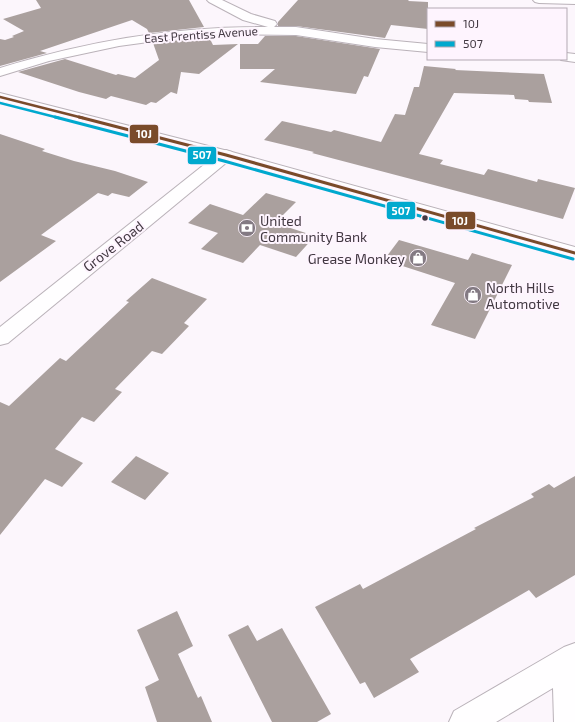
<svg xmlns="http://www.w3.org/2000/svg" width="575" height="722" font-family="'Exo 2',sans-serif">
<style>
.building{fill:#aaa09e}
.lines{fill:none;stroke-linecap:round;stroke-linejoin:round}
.minor-casing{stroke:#bab2b9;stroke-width:2}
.secondary-casing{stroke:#bab2b9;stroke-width:2}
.primary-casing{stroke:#bab2b9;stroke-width:2}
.minor{fill:#fffeff;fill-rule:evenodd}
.secondary{fill:#fffeff;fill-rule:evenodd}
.primary{fill:#fffeff;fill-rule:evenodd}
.bus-1-far1-casing{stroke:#fef4fe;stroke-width:4.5}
.bus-1-casing{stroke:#fef4fe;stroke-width:5.5}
.bus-2-far1-casing{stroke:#fef4fe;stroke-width:4.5}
.bus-2-casing{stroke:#fef4fe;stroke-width:5.5}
.bus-1-far1{stroke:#7a4b2a;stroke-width:2.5}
.bus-1{stroke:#7a4b2a;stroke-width:3}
.bus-2-far1{stroke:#00a9ce;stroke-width:2.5}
.bus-2{stroke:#00a9ce;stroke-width:3}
.bus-dot{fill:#423842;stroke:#fef4fe;stroke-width:1.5}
.labels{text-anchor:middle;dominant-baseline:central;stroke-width:4;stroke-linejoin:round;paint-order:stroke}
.far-street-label{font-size:12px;fill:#423842;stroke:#fef4fe}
.poi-label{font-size:14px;fill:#423842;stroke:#fef4fe;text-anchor:start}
.street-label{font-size:14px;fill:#423842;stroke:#fef4fe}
.line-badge{stroke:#fef4fe;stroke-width:1.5}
.badge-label{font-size:11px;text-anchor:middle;font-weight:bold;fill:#fff}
</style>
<rect width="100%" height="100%" fill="#fcf6fc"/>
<path class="building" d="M 36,0 L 189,0 L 204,27 L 149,33 L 147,29 L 132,20 L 40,51 L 47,53 L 0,66 L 0,39 L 5,40 L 14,37 L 12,36 L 24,31 L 3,19 L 41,8 Z
M 298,0 L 409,0 L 408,1 L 428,2 L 428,29 L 391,25 L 385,38 L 296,26 L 278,26 L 278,22 Z
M 265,36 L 296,36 L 380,49 L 368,77 L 364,76 L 356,94 L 260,82 L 275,69 L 240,69 L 240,44 L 258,44 Z
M 209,37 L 213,45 L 238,44 L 199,74 L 181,72 L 177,94 L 171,92 L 156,103 L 151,102 L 146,105 L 111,96 L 106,99 L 79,92 L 18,72 L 65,59 L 116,75 L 118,74 L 135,78 L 159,60 L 153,43 Z
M 424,66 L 456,69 L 455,70 L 544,74 L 552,103 L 529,102 L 528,100 L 515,99 L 514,95 L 454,93 L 419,154 L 443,160 L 440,164 L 484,175 L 488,169 L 537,182 L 538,179 L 575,188 L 563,219 L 312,153 L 314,152 L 264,140 L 282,121 L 331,132 L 334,130 L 381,142 L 395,114 L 405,115 L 414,87 L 419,87 Z
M 0,134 L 45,149 L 42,151 L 74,161 L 115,171 L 148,182 L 129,197 L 112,193 L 108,196 L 98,193 L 41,235 L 56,241 L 0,282 Z
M 266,193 L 296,202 L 275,223 L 315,236 L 296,257 L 260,245 L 243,263 L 201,249 L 218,233 L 188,223 L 210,204 L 243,215 Z
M 399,240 L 468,260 L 472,253 L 512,265 L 475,339 L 431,325 L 455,283 L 384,260 Z
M 152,278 L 207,299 L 184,323 L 189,326 L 162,354 L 152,351 L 115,389 L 122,392 L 94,422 L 82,417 L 55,449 L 83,463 L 62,487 L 45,479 L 0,535 L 0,402 L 9,406 L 60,358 L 66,361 L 129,302 L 126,301 Z
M 136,456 L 169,473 L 145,500 L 111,482 Z
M 575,476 L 575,575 L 536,598 L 529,590 L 410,659 L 419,672 L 374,698 L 365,682 L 360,684 L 315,607 L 360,584 L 363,589 L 476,529 L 474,528 L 534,497 L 531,494 L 549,484 L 554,488 Z
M 177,611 L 193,646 L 178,654 L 198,698 L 201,696 L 212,722 L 157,722 L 145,687 L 159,680 L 137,630 Z
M 248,625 L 257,641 L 282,628 L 331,714 L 317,722 L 272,722 L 228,635 Z"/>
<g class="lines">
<defs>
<path id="minor" d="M 207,0 L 222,0 L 251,14 L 275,21 L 277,24 L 274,27 L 296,27 L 375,39 L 428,44 L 428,52 L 375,47 L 296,35 L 228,34 L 185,37 L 119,46 L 49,61 L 0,76 L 0,68 C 87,41 176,26 268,27 L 243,20 L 209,2 Z
M 533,0 L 575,0 L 575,4 L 539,3 L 535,2 Z
M 566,53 L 575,54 L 575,62 L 561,60 L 566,59 Z
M 575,643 L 575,722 L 554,722 L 553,688 L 496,722 L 449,722 L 454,711 L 564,647 Z"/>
<path id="secondary" d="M 226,150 L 232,152 L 234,155 L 232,158 L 8,343 L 0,345 L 0,327 L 220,152 Z"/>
<path id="primary" d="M 0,93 L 232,152 L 575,247 L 575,259 L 220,158 L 0,101 Z"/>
</defs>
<use href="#minor" class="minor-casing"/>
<use href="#secondary" class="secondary-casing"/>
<use href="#primary" class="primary-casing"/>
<use href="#minor" class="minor"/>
<use href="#secondary" class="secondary"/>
<use href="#primary" class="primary"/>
<defs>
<path id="bus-1-far1" d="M 0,97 L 83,118"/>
<path id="bus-1" d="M 79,117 L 226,155 L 575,253"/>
<path id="bus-2-far1" d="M 0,103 L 59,118"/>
<path id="bus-2" d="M 55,117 L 224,161 L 573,259"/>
</defs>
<use href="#bus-1-far1" class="bus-1-far1-casing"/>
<use href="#bus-1" class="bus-1-casing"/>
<use href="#bus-2-far1" class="bus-2-far1-casing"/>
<use href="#bus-2" class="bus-2-casing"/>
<use href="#bus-1-far1" class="bus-1-far1"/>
<use href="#bus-1" class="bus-1"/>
<use href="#bus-2-far1" class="bus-2-far1"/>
<use href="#bus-2" class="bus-2"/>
</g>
<defs>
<symbol id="bank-disc" viewBox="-11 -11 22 22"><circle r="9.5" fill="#837a83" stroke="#fef4fe"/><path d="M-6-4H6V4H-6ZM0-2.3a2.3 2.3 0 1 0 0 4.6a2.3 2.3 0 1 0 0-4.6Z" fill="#fff"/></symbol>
<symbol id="shop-disc" viewBox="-11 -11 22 22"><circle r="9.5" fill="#837a83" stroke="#fef4fe"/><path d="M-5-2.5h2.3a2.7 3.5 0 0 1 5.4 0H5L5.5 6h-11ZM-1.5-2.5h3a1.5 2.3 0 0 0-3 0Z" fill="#fff"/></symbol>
</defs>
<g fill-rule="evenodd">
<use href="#bank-disc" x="237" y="218" width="20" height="20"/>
<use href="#shop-disc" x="408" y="248" width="20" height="20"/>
<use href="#shop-disc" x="463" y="285" width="20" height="20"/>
</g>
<circle class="bus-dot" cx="425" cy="218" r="3.5"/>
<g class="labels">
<g class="far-street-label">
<text transform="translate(201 34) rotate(-4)">East Prentiss Avenue</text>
</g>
<g class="poi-label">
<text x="260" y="220">United<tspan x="260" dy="16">Community Bank</tspan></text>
<text x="405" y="258" text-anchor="end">Grease Monkey</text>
<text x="486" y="287">North Hills<tspan x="486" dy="16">Automotive</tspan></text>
</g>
<g class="street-label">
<text transform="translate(113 246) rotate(-38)">Grove Road</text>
</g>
</g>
<g class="line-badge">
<rect x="129" y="124" width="30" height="20" rx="4" fill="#7a4b2a"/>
<rect x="187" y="146" width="30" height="19" rx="4" fill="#00a9ce"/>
<rect x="386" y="201" width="30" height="19" rx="4" fill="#00a9ce"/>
<rect x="445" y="211" width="31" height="19" rx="4" fill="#7a4b2a"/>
</g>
<g class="badge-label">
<text x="144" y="138">10J</text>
<text x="202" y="159">507</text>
<text x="401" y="215">507</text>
<text x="460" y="225">10J</text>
</g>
<rect x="427" y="8" width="140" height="52" fill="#fef4fe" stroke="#b3a9b3"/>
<rect x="435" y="21" width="20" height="6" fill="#7a4b2a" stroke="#b3a9b3"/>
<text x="463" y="28" font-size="12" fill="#423842">10J</text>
<rect x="435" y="41" width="20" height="6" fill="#00a9ce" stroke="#b3a9b3"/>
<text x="463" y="48" font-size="12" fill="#423842">507</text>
</svg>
